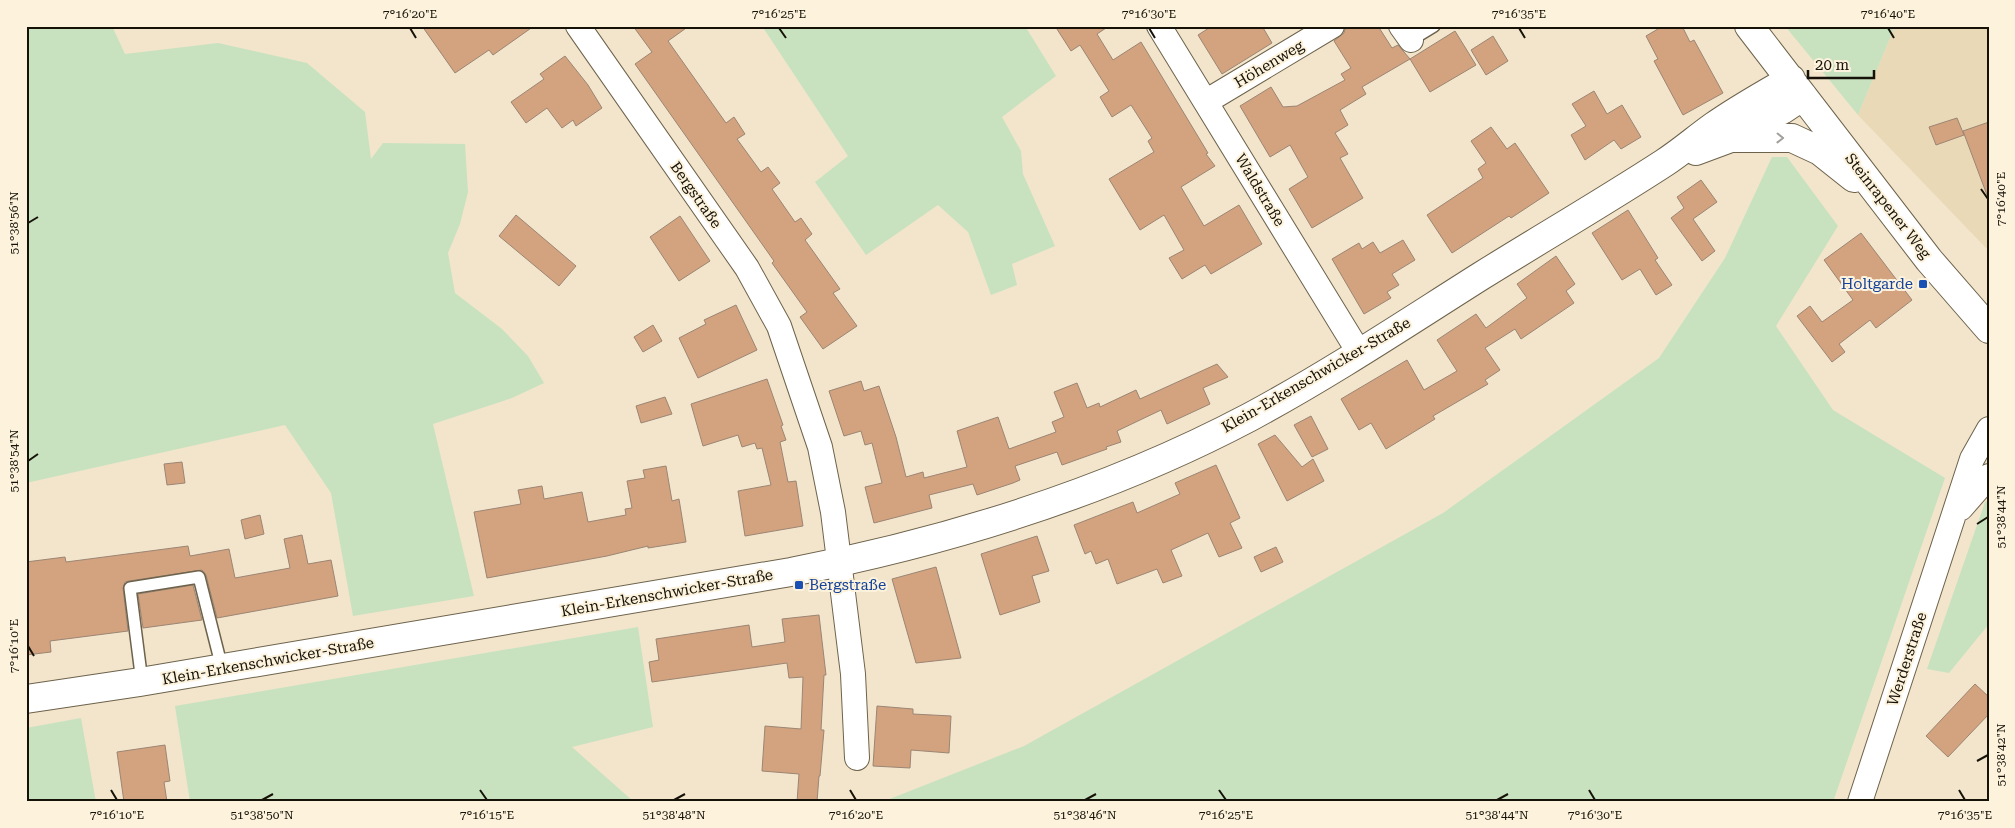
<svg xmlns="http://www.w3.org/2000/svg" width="2015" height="828" font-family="'Roboto Serif',serif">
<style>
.built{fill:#e9d9b7}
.green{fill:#c8e2c0}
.building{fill:#d2a37e;stroke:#9c8574}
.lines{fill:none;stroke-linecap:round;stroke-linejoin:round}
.service-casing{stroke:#6d624b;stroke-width:14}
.minor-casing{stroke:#6d624b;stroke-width:26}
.tertiary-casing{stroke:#6d624b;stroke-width:30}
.service{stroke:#fff;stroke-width:11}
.minor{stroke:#fff;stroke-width:24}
.tertiary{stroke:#fff;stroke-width:28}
.oneway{stroke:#a2a09c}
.ticks{fill:none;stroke:#161208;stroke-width:2}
.transit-dot{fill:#1a4fb4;stroke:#fdf3dd;stroke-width:2}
.labels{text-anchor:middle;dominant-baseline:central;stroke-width:4;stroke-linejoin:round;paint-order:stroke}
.street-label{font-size:15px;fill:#161208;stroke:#fdf3dd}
.transit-label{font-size:15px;fill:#164399;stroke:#fdf3dd;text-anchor:end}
.neatline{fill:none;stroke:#161208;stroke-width:2}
.ticks-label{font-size:12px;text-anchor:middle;fill:#161208}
</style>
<rect width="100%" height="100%" fill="#f2e5cb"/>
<path class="built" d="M 1895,26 L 1989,26 L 1989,251 L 1858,115 Z"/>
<path class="green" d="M 26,26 L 112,26 L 125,54 L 218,43 L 307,63 L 365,112 L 371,159 L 383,143 L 465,144 L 468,192 L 460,224 L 448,253 L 455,293 L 502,329 L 528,356 L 544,383 L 512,398 L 433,424 L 474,596 L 353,616 L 331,493 L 285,425 L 26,483 Z
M 762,26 L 1025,26 L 1056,76 L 1002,117 L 1021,151 L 1023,174 L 1055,246 L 1012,264 L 1017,285 L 991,295 L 968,232 L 938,205 L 866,255 L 815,182 L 848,156 Z
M 1785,26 L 1895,26 L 1858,115 Z
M 1772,157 L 1787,157 L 1838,226 L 1776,326 L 1833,410 L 1945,478 L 1833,802 L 882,802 L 1024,746 L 1443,513 L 1659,358 L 1725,258 Z
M 1989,500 L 1989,624 L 1949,673 L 1927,669 L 1985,502 Z
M 638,627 L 653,727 L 572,747 L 634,802 L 190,802 L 175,706 Z
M 81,718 L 96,802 L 26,802 L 26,728 Z"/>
<path class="building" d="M 422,26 L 534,26 L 493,55 L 489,50 L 455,73 Z
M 633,26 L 689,26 L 668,41 L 726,123 L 734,117 L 745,134 L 737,139 L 761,172 L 768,167 L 780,183 L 772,189 L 795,222 L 801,218 L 812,234 L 805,240 L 840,289 L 833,293 L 857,326 L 823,349 L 800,317 L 807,312 L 772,263 L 774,261 L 635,64 L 652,52 Z
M 1055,26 L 1109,26 L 1097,34 L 1113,60 L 1141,42 L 1208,153 L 1206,154 L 1215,166 L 1181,187 L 1204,226 L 1239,205 L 1262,244 L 1211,274 L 1205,265 L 1182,279 L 1169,258 L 1184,250 L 1164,215 L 1140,230 L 1109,179 L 1154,152 L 1148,141 L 1152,138 L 1131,105 L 1112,117 L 1100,97 L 1109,91 L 1080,45 L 1071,51 Z
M 1212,26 L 1262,26 L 1272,43 L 1222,74 L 1198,35 Z
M 1346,26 L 1378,26 L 1392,48 L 1398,45 L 1410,59 L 1362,87 L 1366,94 L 1340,110 L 1348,125 L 1335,133 L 1348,154 L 1340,158 L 1363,198 L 1312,228 L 1289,189 L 1308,177 L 1290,145 L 1270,157 L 1240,106 L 1271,87 L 1283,107 L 1297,106 L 1345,80 L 1341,74 L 1351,68 L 1334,41 L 1344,33 Z
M 1663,26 L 1682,26 L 1690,42 L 1694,40 L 1723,93 L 1683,115 L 1654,61 L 1658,59 L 1646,36 Z
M 1455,31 L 1476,65 L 1430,92 L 1410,59 Z
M 1493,36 L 1508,61 L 1486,75 L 1471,50 Z
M 565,56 L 588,85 L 602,108 L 576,126 L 573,120 L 562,128 L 547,108 L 526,123 L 511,102 L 544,79 L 540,74 Z
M 1594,91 L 1607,114 L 1622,105 L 1641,137 L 1621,149 L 1614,140 L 1585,160 L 1571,135 L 1586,126 L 1572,104 Z
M 1957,118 L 1964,135 L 1936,145 L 1929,127 Z
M 1989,122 L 1989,195 L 1987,195 L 1963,131 Z
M 1491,127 L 1507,149 L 1515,143 L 1549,193 L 1511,218 L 1509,216 L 1452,253 L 1427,215 L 1483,178 L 1478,169 L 1486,163 L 1471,141 Z
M 1701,180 L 1717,202 L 1693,219 L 1715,251 L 1702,261 L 1671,218 L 1684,208 L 1677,197 Z
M 1628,210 L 1658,258 L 1655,260 L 1672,285 L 1656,295 L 1640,269 L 1622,280 L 1592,233 Z
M 516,215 L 576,266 L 559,286 L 499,236 Z
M 680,216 L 710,261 L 679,281 L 650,237 Z
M 1861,233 L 1912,300 L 1876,328 L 1870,320 L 1839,344 L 1845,352 L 1832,362 L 1797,316 L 1810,306 L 1822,322 L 1853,300 L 1824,260 Z
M 1403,240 L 1415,260 L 1392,274 L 1399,285 L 1387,292 L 1391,298 L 1364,314 L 1332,259 L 1359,243 L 1362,249 L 1373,242 L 1380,253 Z
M 1556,256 L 1575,284 L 1566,291 L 1574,303 L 1521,339 L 1515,329 L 1485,348 L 1500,370 L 1485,380 L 1488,384 L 1433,416 L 1435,419 L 1386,449 L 1371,423 L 1359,430 L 1341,399 L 1407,360 L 1424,390 L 1457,371 L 1437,340 L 1476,314 L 1486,328 L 1527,298 L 1517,284 Z
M 736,305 L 757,350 L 698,378 L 679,338 L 706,324 L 704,320 Z
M 653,325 L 662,341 L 643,352 L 634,337 Z
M 1217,364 L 1228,377 L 1203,388 L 1210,404 L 1167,424 L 1161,410 L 1117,431 L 1121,442 L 1106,447 L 1107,449 L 1062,465 L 1057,452 L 1015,466 L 1020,480 L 1013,483 L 977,495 L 973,484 L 929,495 L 932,508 L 874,523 L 865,487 L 882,483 L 872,443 L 865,445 L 861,431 L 844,436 L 829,391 L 861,381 L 864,391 L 879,386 L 896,437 L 906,477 L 923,472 L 924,478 L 967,467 L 957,431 L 998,417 L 1009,449 L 1056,432 L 1052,422 L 1064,417 L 1054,392 L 1077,383 L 1087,408 L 1099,403 L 1100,407 L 1136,390 L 1140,399 Z
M 767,379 L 783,425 L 781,426 L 786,440 L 780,442 L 788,482 L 796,481 L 803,526 L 745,536 L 738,491 L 771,485 L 762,448 L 757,449 L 755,443 L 742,447 L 738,435 L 703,446 L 691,404 Z
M 665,397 L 672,414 L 641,423 L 636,406 Z
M 1311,416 L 1328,449 L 1312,457 L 1294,425 Z
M 1275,435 L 1302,467 L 1313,459 L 1324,481 L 1287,501 L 1258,444 Z
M 182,462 L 185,483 L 167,485 L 164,464 Z
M 1216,465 L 1240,518 L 1230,523 L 1242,548 L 1219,557 L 1208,533 L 1171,550 L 1182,576 L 1163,583 L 1157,569 L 1117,584 L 1108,559 L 1096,564 L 1091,551 L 1085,554 L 1074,525 L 1133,502 L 1137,513 L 1180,494 L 1175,483 Z
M 666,466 L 672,501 L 679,499 L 686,542 L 648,548 L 648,546 L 607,556 L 487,578 L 474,512 L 521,504 L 518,490 L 542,486 L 544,499 L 582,492 L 588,522 L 626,515 L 625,509 L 632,508 L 627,481 L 645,478 L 643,470 Z
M 260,515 L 264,534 L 245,539 L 241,520 Z
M 302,535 L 308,564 L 331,560 L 338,596 L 217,618 L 206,575 L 202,570 L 129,581 L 125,582 L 123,588 L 128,631 L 50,641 L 51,652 L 26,655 L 26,562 L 65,557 L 66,562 L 188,546 L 190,556 L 229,549 L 235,578 L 290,568 L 284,539 Z
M 1037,536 L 1049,571 L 1032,576 L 1040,602 L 1000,615 L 981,554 Z
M 1276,547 L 1283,562 L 1261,572 L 1254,557 Z
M 936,567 L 961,658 L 916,663 L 892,579 Z
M 193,585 L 202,620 L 143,628 L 138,594 Z
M 819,615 L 826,675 L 824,675 L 821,730 L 824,730 L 820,776 L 819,776 L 817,802 L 797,802 L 799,774 L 762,771 L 765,726 L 801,729 L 803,677 L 789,678 L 787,663 L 652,682 L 649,662 L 659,660 L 656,639 L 749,625 L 752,647 L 785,642 L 782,619 Z
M 1975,684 L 1989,697 L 1989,714 L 1948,757 L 1926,736 Z
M 877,706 L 913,709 L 913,714 L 951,716 L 949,753 L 911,750 L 910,768 L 873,766 Z
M 165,745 L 170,781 L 164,782 L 167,802 L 124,802 L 117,752 Z"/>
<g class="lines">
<defs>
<path id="service" d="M 1411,40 L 1434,26
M 142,682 L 130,588 L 199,577 L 222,668"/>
<path id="minor" d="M 578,26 L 747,268 L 779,326 L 820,447 L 833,512 L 853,674 L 857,758
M 1159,26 L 1360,354
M 1401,26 L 1411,40
M 1207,101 L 1332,26
M 1961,508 L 1989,476
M 1860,802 L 1972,459 L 1989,429"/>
<path id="tertiary" d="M 1749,26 L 1929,260 L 1989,329
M 1732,137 L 1782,110 L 1803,96
M 1696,151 L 1731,138 L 1792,138 L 1820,151 L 1854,178
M 26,699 L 140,682 L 791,572 C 950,541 1106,493 1250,417 C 1330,374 1405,324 1481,276 C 1542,238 1604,202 1664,163 C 1681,152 1697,138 1714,126 C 1738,109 1765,94 1791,79"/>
</defs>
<use href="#service" class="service-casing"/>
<use href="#minor" class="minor-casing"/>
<use href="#tertiary" class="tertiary-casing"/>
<use href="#service" class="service"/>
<use href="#minor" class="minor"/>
<use href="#tertiary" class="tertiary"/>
</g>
<defs><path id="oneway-chevron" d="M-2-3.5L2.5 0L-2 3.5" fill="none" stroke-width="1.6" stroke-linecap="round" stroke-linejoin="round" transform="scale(1.25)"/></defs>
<use class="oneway" href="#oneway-chevron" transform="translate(1780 138) rotate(1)"/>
<path class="ticks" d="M 410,28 L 416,38M 779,28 L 786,38M 1149,28 L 1155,38M 1519,28 L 1525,38M 1888,28 L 1894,38M 1981,189 L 1988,199M 28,223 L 38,217M 28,461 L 38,454M 1977,524 L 1988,517M 28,646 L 34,656M 1977,761 L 1988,755M 111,790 L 117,800M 480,790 L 487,800M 850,790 L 856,800M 1219,790 L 1226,800M 1589,790 L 1595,800M 1959,790 L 1965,800M 262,800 L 273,794M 674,800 L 685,794M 1085,800 L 1096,794M 1497,800 L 1508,794"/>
<g class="transit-dot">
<rect x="1918" y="279" width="10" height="10" rx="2.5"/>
<rect x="794" y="580" width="10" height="10" rx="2.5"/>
</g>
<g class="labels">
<g class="street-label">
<text transform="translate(1269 64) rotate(-31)">Höhenweg</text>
<text transform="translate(1260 190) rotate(59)">Waldstraße</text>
<text transform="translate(696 195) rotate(55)">Bergstraße</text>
<text transform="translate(1888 206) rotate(52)">Steinrapener Weg</text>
<text transform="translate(1316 375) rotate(-30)">Klein-Erkenschwicker-Straße</text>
<text transform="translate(667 593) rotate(-10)">Klein-Erkenschwicker-Straße</text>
<text transform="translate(1907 659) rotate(-72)">Werderstraße</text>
<text transform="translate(268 661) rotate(-10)">Klein-Erkenschwicker-Straße</text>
</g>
<g class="transit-label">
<text x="1913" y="284">Holtgarde</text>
<text x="809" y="585" text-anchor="start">Bergstraße</text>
</g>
</g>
<rect width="2015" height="828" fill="none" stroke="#fdf3dd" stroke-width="55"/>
<path d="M1808 70v8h66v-8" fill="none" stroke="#161208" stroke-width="2.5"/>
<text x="1815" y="70" font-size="15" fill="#161208" stroke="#fdf3dd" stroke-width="4" paint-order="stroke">20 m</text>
<rect x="28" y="28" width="1960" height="772" class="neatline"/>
<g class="ticks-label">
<text x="410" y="18">7°16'20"E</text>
<text x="779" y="18">7°16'25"E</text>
<text x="1149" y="18">7°16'30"E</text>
<text x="1519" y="18">7°16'35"E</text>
<text x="1888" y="18">7°16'40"E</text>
<text transform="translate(2001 199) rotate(-90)" y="4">7°16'40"E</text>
<text transform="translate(14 223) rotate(-90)" y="4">51°38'56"N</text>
<text transform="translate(14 461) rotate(-90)" y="4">51°38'54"N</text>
<text transform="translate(2001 517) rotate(-90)" y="4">51°38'44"N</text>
<text transform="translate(14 646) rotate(-90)" y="4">7°16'10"E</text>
<text transform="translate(2001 755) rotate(-90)" y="4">51°38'42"N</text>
<text x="117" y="819">7°16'10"E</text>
<text x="262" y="819">51°38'50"N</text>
<text x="487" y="819">7°16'15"E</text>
<text x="674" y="819">51°38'48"N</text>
<text x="856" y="819">7°16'20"E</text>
<text x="1085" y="819">51°38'46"N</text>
<text x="1226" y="819">7°16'25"E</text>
<text x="1497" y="819">51°38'44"N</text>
<text x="1595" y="819">7°16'30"E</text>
<text x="1965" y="819">7°16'35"E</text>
</g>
</svg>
